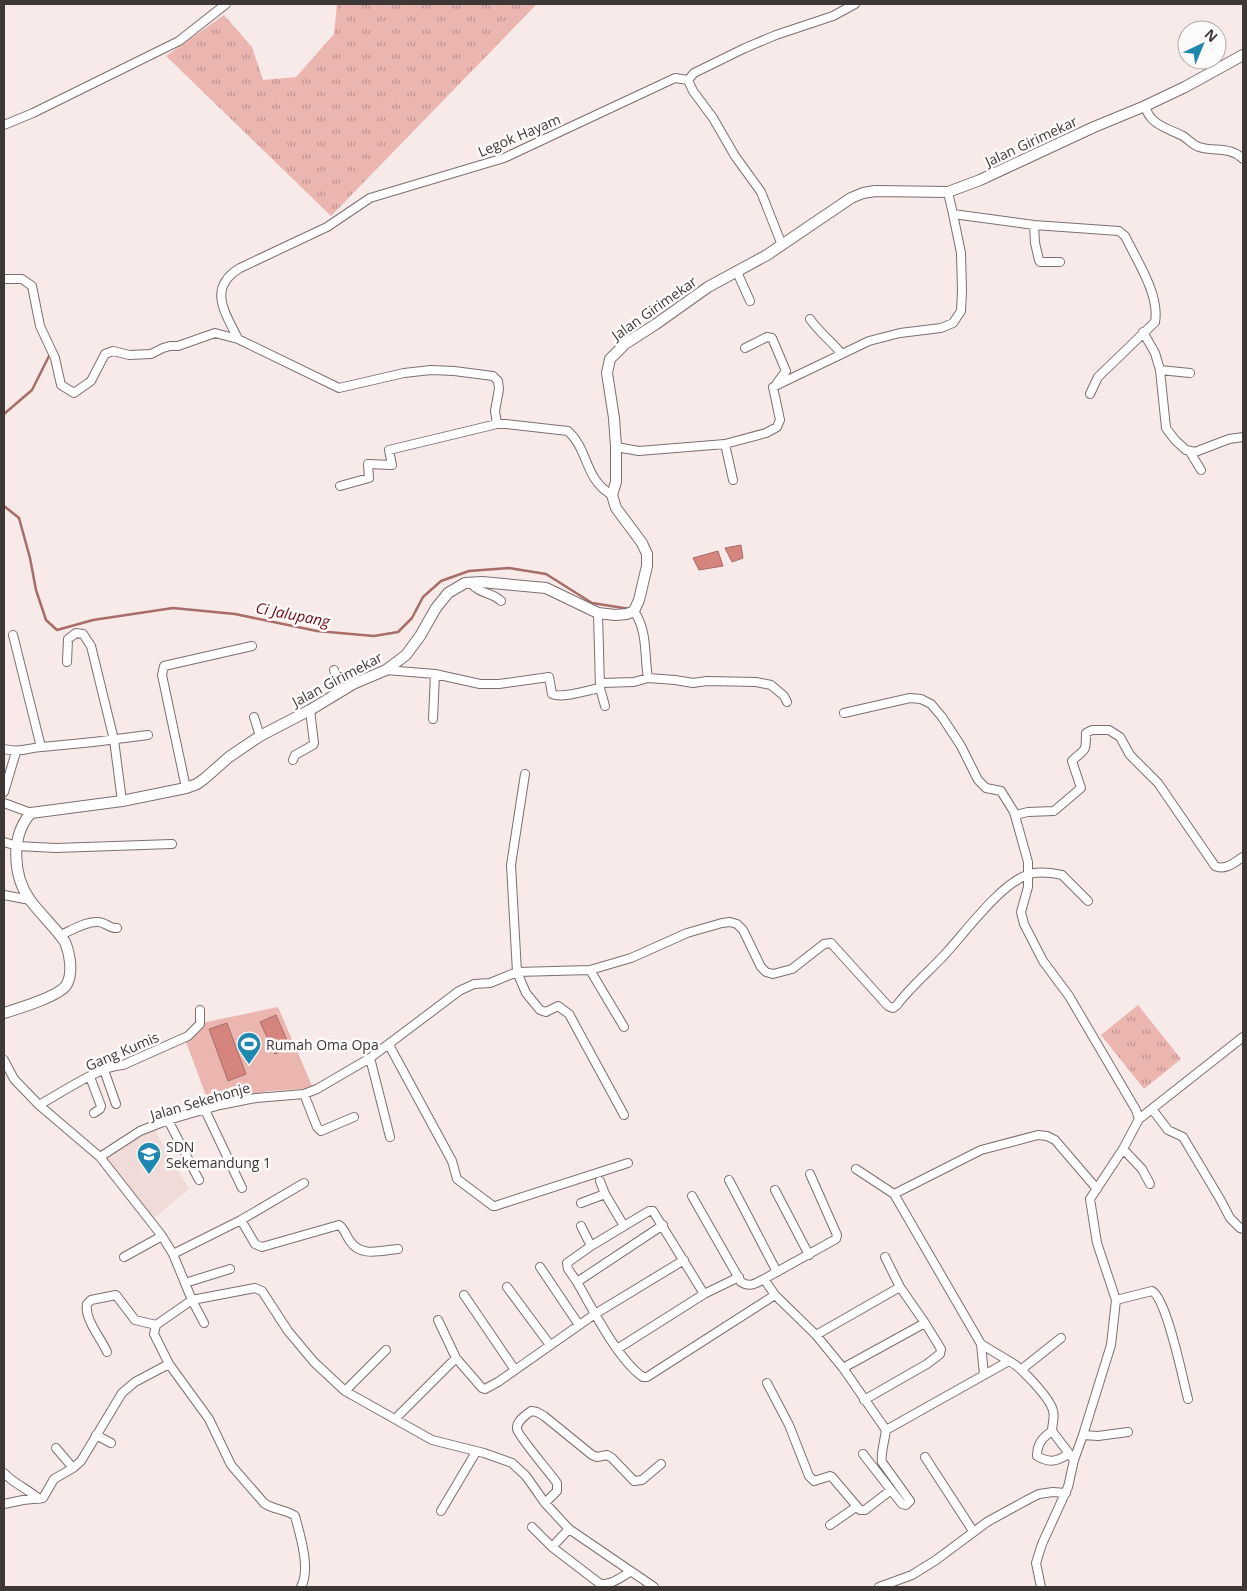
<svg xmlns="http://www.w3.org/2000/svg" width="1247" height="1591" font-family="'Open Sans',sans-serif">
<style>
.built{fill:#f1dbd9}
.grass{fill:url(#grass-tufts)}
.pitch{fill:#ebb5b0}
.water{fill:#d5847e;stroke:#a76d68}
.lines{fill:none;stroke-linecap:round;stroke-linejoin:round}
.stream{stroke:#a76d68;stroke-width:2.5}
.minor-casing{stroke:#7c706f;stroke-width:10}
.tertiary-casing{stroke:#7c706f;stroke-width:12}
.minor{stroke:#fff;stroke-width:8}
.tertiary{stroke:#fff;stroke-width:10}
.labels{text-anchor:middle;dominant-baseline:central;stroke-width:5;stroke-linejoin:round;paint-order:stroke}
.street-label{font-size:14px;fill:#3d3736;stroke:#fdfafa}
.poi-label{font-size:14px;fill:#3d3736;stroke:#fdfafa;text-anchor:start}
.water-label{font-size:15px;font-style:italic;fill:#6e0a12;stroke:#fdfafa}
</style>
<defs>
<pattern id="grass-tufts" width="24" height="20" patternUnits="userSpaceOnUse" patternTransform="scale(1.25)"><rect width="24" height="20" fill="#ebb5b0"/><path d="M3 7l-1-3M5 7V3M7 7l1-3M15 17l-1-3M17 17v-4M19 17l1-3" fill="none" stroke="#c09490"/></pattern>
</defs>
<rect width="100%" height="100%" fill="#f8eae8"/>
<path class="built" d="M 154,1129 L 189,1189 L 152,1220 L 106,1160 L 137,1136 Z"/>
<path class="grass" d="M 337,4 L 537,4 L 331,216 L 166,56 L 224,15 L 252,47 L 263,80 L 296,77 L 334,34 Z
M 1138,1005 L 1181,1059 L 1144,1089 L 1101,1035 Z"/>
<path class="pitch" d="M 278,1007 L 313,1088 L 269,1091 L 208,1101 L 186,1042 L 202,1023 Z"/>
<path class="water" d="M 741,545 L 743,558 L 732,562 L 725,548 Z
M 718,551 L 723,566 L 699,570 L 693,558 Z
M 276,1015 L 290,1047 L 275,1054 L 260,1022 Z
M 227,1023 L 246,1074 L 228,1081 L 209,1029 Z"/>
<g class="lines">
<path class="stream" d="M 4,414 L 32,390 L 49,356
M 4,506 L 19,518 L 30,558 L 36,590 L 46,620 L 57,630 L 93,620 L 173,608 L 235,614 L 317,631 L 374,636 L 398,632 L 412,618 L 423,597 L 441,581 L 469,571 L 509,568 L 546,574 L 592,603 L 630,609"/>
<defs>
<path id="minor" d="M 688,80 L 693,91 L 713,118 L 735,156 L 761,192 L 782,245
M 688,80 L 694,73 L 745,48 L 776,35 L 833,16 L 855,4
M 1145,106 C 1150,125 1167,128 1183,136 C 1189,140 1193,145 1199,147 C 1215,152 1230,146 1243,159
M 4,125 L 33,113 L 179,41 L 226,4
M 948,192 L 953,214 L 1034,225 L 1119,231 L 1125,236 C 1137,261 1160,295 1155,322 L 1098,377 L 1090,394
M 1034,225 L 1035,243 L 1039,260 L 1040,262 L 1060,262
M 737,272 L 750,301
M 4,279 L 22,279 L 32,286 L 40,326 L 55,358 L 61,385 L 74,393 L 91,381 L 105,354 L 113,351 L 129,355 L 151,354 L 163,348 L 170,346 L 178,346 L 215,333 L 238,339 L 339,388 L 404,373 L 431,370 L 454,371 L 493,376 L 498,381 L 499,389 L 495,411 L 497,424 L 506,424 L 568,431 C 589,450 584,479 612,495
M 810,319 C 819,332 831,341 841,353
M 1143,332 L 1155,353 L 1160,370 L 1166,428 L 1175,440 L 1186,450 L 1195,452 L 1229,439 L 1243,437
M 238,339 C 225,312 207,288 240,268 L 327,227 L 370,198 L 504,158 L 675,78 L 688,80
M 745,348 L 767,337 L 772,338 L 786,371 L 777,383
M 1160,370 L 1190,373
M 616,447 L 639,451 L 725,444
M 1190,452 L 1201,470
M 733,480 L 725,444 L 766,433 L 777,427 L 780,420 L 773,387 L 869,341 L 900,333 L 941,328 L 953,323 L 961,311 L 962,291 L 961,253 L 953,214
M 340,486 L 369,478 L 368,464 L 392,465 L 389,450 L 497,424
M 471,583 C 479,594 492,592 501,601
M 634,611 C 648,632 644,654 648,678
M 598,613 L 600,688 L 605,706
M 13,635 L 41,747
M 67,662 L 68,639 L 76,633 L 83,634 L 91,646 L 114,740 L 122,801
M 334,670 L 340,692
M 386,670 L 435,674 L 480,684 L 499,684 L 549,677 L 552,694 C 562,699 588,690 600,688
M 601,683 L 634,682 L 648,678 L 675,680 L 693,683 L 707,681 L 756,682 L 771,685 L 784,696 L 787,702
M 844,713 L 910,698 L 921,699 L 931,704 L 942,717 L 961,746 L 978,780 L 986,788 L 1001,791 L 1014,812 L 1028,862 L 1028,887 L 1021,912 L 1024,924 L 1043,961 L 1069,996 L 1136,1110 L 1139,1119
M 254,717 L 260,736
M 433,719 L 435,674
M 4,749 C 20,753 27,748 42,747 C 78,744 113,740 148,735
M 293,760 L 295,755 L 313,745 L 314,743 L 310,710
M 525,774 L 511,865 L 517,972 L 526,993 L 540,1010 L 546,1012 L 558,1006 L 569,1014 L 624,1115
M 186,788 L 162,675 L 164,666 L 252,646
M 4,792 L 16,752
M 4,803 L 31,813
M 1015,815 L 1028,812 L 1054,811 L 1081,788 L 1072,761 C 1085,748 1086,754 1086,733 L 1092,730 L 1109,730 L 1120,737 L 1130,755 L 1158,783 L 1215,866 C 1225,871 1235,862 1243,857
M 4,842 L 17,846 L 56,848 L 172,844
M 4,895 L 30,900
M 61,935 C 72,930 86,921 98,922 C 106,922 109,929 117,928
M 590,970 L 624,1027
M 389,1045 L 452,1161 L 457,1179 L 493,1206 L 495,1206 L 628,1163
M 370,1058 L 390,1137
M 4,1060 L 14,1079 L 39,1105 L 100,1157 L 162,1236 L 173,1254 L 192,1300 L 204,1323
M 104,1070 L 116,1104
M 90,1077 L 101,1106 L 100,1109 L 94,1113
M 304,1094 L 317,1127 L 321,1131 L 354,1117
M 39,1105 C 59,1094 102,1065 123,1065 L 188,1036 L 200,1024 L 200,1010
M 1152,1109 L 1168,1130 L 1183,1137 L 1220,1199 L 1230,1218 L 1240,1228 L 1243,1229
M 205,1110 L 242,1188
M 168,1120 L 199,1180
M 1123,1149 L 1142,1169 L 1150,1184
M 100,1157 L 140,1131 L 168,1120 L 220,1105 L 256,1098 L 304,1094 L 317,1089 L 370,1058 L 459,991 L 474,984 L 490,983 L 517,972 L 590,970 L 631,958 L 687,933 L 722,923 L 730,922 L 737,924 L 743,930 L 761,967 L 766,972 L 773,974 L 792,969 L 824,944 L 831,943 L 888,1006 L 893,1008 L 897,1005 C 912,985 931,970 947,952 C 966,931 1001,884 1027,875 C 1036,871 1052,873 1062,875 L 1088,901
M 856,1169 L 894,1194
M 810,1174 L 837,1235 L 836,1239 L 764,1279 L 775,1295 L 816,1335 L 843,1368 L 886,1430 L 1009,1361 C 1020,1366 1051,1399 1053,1411 C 1055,1416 1052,1425 1052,1431 L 1074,1460
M 729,1180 L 777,1272
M 600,1181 L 605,1194 L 624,1226
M 775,1190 L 809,1255
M 692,1196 L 741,1282 C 750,1288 756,1283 764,1279
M 581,1203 L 605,1194
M 241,1220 L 304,1183
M 663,1225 L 577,1282 C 592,1308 618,1360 643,1377 L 647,1377 L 775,1295
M 581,1226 L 591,1246
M 173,1254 L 241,1220 L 255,1244 L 262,1247 L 339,1225 C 345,1229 346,1236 350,1241 C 361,1258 382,1250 398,1249
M 124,1257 L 162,1236
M 540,1267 L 579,1325
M 577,1282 L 568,1269 L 567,1263 L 591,1246 L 649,1211 L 653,1211 L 704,1294
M 185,1283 L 230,1269
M 507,1287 L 550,1345
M 464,1295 L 515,1370
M 1116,1300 L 1152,1291 C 1167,1299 1183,1380 1188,1399
M 438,1320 L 456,1358 L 482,1388 L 485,1389 L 498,1382 L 595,1314 L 684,1260
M 816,1335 L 900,1287
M 981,1344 L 894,1194 L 981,1150 L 1038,1135 L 1047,1136 L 1055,1140 L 1097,1189
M 617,1349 L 704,1294 L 739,1277
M 107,1352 C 101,1338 84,1319 87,1304 L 91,1300 L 116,1295 L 135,1320 L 156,1325
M 169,1364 L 209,1419 L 231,1465 L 264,1503 C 273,1510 286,1509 295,1516 C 300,1535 311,1569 301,1587
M 843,1368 L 925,1323
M 1022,1369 L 1061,1338
M 984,1375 L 981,1344 L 1009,1361
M 767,1383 L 789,1425 L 809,1476 L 814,1481 L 830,1476 L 832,1477 L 860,1510 L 865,1510 L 891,1490 L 902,1504 L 906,1505 L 910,1501 L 882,1462 C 880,1456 885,1439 886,1430
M 345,1391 L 386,1350
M 864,1400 L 927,1364 L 940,1354 L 941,1349 L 925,1323 L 900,1287 L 885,1257
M 395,1419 L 456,1358
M 1052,1431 C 1042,1438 1037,1444 1037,1456 C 1049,1463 1057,1462 1068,1454
M 96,1435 L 111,1443
M 1083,1435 L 1098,1436 L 1128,1432
M 56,1448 L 73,1468
M 863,1454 L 891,1490
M 925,1457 L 973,1531
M 4,1473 C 14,1484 28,1489 39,1499
M 545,1503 L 557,1491 L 557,1483 C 551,1474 518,1436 517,1429 C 516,1421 526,1415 531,1411 L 537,1412 L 544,1416 L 592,1455 L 597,1457 L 607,1455 L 612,1458 L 634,1481 L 642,1480 L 661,1464
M 4,1504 L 23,1500 L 43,1498 L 54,1479 L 73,1468 L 81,1461 L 122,1393 L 135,1382 L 169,1364 L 154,1334 L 156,1325 L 192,1300 L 255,1288 L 262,1291 L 288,1331 L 314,1362 L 345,1391 L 432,1440 L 484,1453 L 512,1463 L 526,1476 L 545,1503 L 569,1529 L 654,1587
M 441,1511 L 476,1452
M 830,1525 L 856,1507
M 532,1527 L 552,1547 L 599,1583 C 609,1587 621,1577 630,1572
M 552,1547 L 569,1529
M 879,1587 L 912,1575 L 936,1560 L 987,1522 L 1029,1499 L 1039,1494 L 1053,1492 L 1066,1493
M 1041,1587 L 1036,1563 L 1042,1544 L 1068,1487 L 1074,1460 L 1083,1435 L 1111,1345 L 1116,1300 L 1097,1243 L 1090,1199 L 1123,1149 L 1139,1119 L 1243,1037"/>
<path id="tertiary" d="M 4,1013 C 17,1009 61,996 67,984 C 73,972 70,954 65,942 C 55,927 41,915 30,900 C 13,876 10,836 31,813 L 122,801 L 186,788 L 197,784 L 204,779 L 229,757 L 260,736 L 310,710 L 353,684 L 386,670 L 406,655 L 420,636 L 436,608 L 448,593 L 465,583 L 482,582 L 546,588 L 598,613 L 615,615 L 627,614 L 634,611 L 639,600 L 647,566 L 647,554 L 642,543 L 616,508 L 612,495 L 616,482 L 616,447 L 614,418 L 607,373 L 610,359 L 625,344 L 656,324 L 708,287 L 767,255 L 851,198 L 863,193 L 875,191 L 948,192 L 980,180 L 1094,127 L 1145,106 L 1185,87 L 1243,55"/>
</defs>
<use href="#minor" class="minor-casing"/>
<use href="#tertiary" class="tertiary-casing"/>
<use href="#minor" class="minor"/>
<use href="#tertiary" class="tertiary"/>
</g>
<defs>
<symbol id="stadium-pin" viewBox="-11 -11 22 30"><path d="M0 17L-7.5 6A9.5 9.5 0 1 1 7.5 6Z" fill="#1e88b0" stroke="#fdfafa"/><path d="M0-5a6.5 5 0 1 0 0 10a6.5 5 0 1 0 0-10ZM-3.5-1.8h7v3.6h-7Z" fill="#fff"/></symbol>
<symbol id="school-pin" viewBox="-11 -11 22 30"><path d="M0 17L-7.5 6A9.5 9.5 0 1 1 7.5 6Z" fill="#1e88b0" stroke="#fdfafa"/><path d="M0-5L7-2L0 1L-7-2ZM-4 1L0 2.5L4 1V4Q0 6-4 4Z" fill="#fff"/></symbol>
</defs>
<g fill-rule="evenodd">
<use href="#stadium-pin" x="235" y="1030" width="28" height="38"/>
<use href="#school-pin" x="135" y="1140" width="28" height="38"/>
</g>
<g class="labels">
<g class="street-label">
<text transform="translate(519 135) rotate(-23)">Legok Hayam</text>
<text transform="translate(1031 141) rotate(-25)">Jalan Girimekar</text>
<text transform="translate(654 308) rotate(-35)">Jalan Girimekar</text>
<text transform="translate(337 679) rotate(-28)">Jalan Girimekar</text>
<text transform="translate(122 1051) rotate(-23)">Gang Kumis</text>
<text transform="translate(200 1101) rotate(-16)">Jalan Sekehonje</text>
</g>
<g class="poi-label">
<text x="266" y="1044">Rumah Oma Opa</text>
<text x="166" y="1146">SDN<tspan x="166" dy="16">Sekemandung 1</tspan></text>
</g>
<g class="water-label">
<text transform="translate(293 614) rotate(11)">Ci Jalupang</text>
</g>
</g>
<rect width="1247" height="1591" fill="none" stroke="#3d3736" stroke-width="10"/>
<g transform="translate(1202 45) rotate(44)"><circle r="24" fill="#fdfafa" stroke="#b0acac"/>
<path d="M0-4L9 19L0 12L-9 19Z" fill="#1e88b0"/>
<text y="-8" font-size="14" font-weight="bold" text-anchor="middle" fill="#3d3736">N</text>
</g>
</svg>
